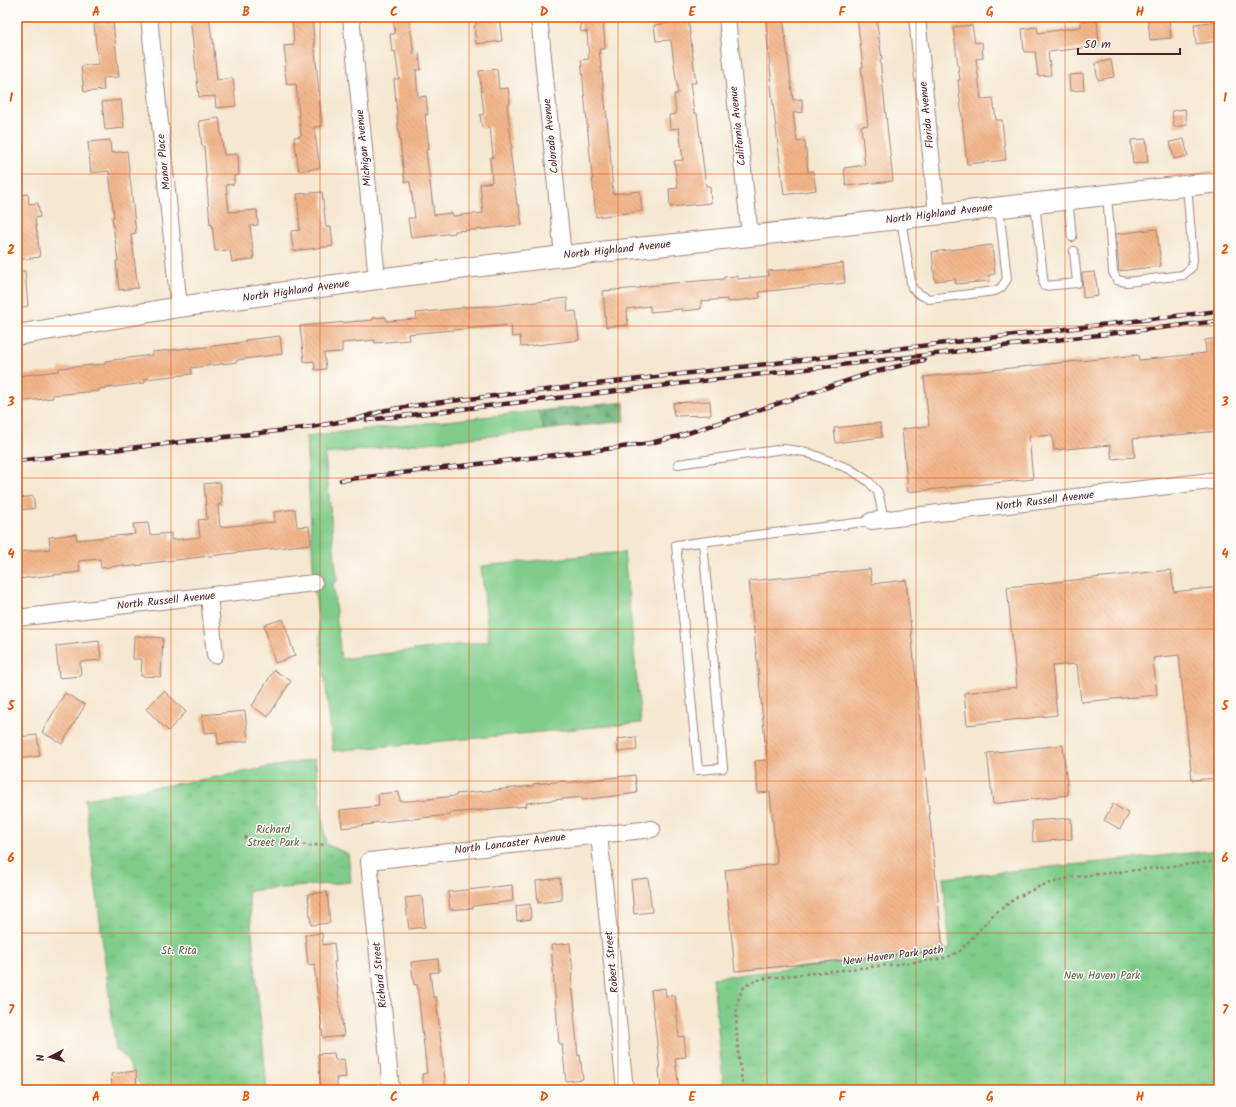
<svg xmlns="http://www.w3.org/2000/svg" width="1236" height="1107" font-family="Kalam,sans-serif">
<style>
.grass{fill:#7fcc8a;stroke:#64765a}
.forest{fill:url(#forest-firs);stroke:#586850}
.park{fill:url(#park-tufts);stroke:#64765a}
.building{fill:url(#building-back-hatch)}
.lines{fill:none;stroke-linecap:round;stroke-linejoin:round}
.service-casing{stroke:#a0837e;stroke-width:10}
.minor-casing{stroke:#a0837e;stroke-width:18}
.tertiary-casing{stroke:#a0837e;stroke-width:22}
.path{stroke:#a0837e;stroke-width:2.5;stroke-dasharray:3 3;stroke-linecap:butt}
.service{stroke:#fff;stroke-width:8}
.minor{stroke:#fff;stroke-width:16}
.tertiary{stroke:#fff;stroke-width:20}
.rail-casing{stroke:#4a1f2b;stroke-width:4.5}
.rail{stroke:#fdfcf7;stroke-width:3;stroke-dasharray:9;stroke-linecap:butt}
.grid{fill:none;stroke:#e0560e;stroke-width:1;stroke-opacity:0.55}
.labels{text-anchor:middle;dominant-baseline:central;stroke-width:3;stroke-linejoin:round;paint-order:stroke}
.street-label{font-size:11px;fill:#4a1f2b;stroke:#fdfcf7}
.park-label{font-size:11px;fill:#5d5c4c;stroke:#fdfcf7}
.neatline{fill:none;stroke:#e0560e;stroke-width:1.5}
.grid-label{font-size:13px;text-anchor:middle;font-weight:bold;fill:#e0560e}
</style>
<defs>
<pattern id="forest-firs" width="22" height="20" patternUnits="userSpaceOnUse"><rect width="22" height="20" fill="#67b076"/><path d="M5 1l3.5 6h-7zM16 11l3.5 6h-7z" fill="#578f61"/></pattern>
<pattern id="park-tufts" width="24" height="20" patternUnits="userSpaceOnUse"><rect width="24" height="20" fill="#7fcc8a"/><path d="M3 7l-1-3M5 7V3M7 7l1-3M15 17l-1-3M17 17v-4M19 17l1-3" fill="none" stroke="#6faf77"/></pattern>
<pattern id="building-back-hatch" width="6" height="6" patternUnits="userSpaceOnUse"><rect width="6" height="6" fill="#f2b58a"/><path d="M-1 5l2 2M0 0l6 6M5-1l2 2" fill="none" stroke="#d19b77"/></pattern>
</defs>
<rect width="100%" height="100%" fill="#fdfcf7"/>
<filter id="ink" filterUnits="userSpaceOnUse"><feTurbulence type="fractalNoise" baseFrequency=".025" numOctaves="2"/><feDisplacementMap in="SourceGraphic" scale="8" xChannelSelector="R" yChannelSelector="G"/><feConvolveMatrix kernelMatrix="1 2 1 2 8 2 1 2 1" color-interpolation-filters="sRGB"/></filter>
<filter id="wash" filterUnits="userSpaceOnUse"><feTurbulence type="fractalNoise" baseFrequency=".012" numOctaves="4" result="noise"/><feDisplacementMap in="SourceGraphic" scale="16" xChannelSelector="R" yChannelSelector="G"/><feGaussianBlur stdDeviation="0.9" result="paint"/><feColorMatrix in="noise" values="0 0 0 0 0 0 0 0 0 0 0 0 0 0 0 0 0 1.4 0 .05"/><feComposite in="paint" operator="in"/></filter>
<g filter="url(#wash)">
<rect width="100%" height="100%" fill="#f5e7d0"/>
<path class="grass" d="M 538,411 L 544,430 L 325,454 L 337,581 L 333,584 L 341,659 L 489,641 L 481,566 L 624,552 L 641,723 L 333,751 L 314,583 L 306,436 Z"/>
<path class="forest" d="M 624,402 L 625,421 L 544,430 L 538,411 Z"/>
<path class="park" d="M 315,759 L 326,844 L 348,854 L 351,882 L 248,891 L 267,1090 L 143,1090 L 136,1078 L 126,1058 L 116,1050 L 85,799 L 216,777 Z
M 1219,850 L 1219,1090 L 724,1090 L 713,978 L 950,949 L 943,878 Z"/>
<g id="blocks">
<path class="building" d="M 190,17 L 209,17 L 212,39 L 213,39 L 217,80 L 233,78 L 236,106 L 216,108 L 215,96 L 199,97 Z
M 292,17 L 312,17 L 322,126 L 314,127 L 320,168 L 299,171 L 294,137 L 301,136 L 296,84 L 287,85 L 284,66 L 286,65 L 284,46 L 294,45 Z
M 393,17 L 409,17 L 414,54 L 419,53 L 421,70 L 416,70 L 418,97 L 426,96 L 428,114 L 425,115 L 429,149 L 426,150 L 434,215 L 452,213 L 453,216 L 483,213 L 480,184 L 492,182 L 490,158 L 493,157 L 490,127 L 482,128 L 480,115 L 484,114 L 479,71 L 497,69 L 499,89 L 508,88 L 510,104 L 507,104 L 512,149 L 510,149 L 517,205 L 519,205 L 522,225 L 485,229 L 455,231 L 455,233 L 411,238 L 408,218 L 415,218 L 410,182 L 405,182 L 398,125 L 394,79 L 399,79 L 395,51 L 392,52 L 390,34 L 395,34 Z
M 475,17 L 499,17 L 502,41 L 476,44 L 474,26 L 476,25 Z
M 580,17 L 603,17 L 605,49 L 599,49 L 609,137 L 613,194 L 640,191 L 642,211 L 596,217 L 581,60 L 589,59 L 587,31 L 581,32 Z
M 668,17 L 688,17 L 696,83 L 690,83 L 694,113 L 697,113 L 706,186 L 710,186 L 711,203 L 670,207 L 669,189 L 678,188 L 674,161 L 683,160 L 679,128 L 670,129 L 669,115 L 676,114 L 674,94 L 678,94 L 671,40 L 656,41 L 654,25 L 669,23 Z
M 765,17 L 783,17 L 793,100 L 802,99 L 803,112 L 793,113 L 797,142 L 805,141 L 808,172 L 813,171 L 816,190 L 784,195 L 770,78 L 771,78 Z
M 857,17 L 876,17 L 882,59 L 880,59 L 893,181 L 846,186 L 844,168 L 865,165 L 861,126 L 868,125 L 861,67 L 863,67 Z
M 1169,18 L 1171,38 L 1150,40 L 1148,20 Z
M 1097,20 L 1099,46 L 1048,52 L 1051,75 L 1038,76 L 1035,52 L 1024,52 L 1022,29 L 1037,27 L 1038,33 L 1081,27 L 1081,21 Z
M 1219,21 L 1219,41 L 1196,44 L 1194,24 Z
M 113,22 L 119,77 L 103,78 L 104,90 L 84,92 L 81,66 L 98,64 L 94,24 Z
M 972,25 L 975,43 L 982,42 L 983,58 L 976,59 L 981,99 L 993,98 L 996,120 L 1002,120 L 1006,160 L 967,164 L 958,80 L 960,80 L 953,27 Z
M 1111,60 L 1114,77 L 1098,80 L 1095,63 Z
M 1083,74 L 1084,90 L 1070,91 L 1069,75 Z
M 121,100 L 124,128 L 105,130 L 102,102 Z
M 1185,109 L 1187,125 L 1174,127 L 1172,111 Z
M 219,118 L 224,155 L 238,154 L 239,175 L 234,176 L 234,184 L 226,185 L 229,212 L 257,210 L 258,225 L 250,226 L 254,259 L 232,262 L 230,250 L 215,251 L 212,224 L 210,225 L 204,146 L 202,146 L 199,121 Z
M 1146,139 L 1148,162 L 1133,164 L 1131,140 Z
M 1184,139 L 1188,156 L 1174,159 L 1170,142 Z
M 110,140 L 111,153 L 127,151 L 136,233 L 131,234 L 138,288 L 119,290 L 116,261 L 118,261 L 112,217 L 114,217 L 109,171 L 91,173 L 88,142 Z
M 322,192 L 326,227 L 331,227 L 333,246 L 293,251 L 291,231 L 300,230 L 297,194 Z
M 28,194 L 29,204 L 38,203 L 40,217 L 35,218 L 40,257 L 17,260 L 17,195 Z
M 1157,229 L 1161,266 L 1119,271 L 1116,234 Z
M 992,245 L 995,274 L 989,275 L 990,281 L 956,284 L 955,279 L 935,281 L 932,252 Z
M 843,263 L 845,283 L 759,292 L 760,298 L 727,302 L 727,299 L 701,301 L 701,309 L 682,311 L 682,309 L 650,312 L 650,306 L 627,309 L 628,325 L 606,327 L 603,291 L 640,288 L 640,287 L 673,283 L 724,279 L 724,277 L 737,276 L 738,279 L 769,276 L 768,271 L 811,268 Z
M 17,271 L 25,271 L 28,306 L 17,308 Z
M 1095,272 L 1098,296 L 1083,298 L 1082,273 Z
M 567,298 L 568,312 L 576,311 L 579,340 L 521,347 L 520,336 L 512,337 L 511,325 L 408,334 L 409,340 L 375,343 L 375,340 L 342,343 L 342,352 L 324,353 L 326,369 L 315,370 L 314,361 L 304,362 L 300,326 L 373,320 L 373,318 L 386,317 L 387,321 L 417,319 L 416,313 L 462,308 L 462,307 L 495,306 L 529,302 L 529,303 Z
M 280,336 L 282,354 L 237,360 L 237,362 L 191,368 L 192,374 L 145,379 L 145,383 L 99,389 L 99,391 L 52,395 L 53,398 L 17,402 L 17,376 L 59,371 L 59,368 L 105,364 L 105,361 L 152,355 L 152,352 L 189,348 L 189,349 L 246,342 L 245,340 Z
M 1219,338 L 1219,431 L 1133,439 L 1135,457 L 1112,459 L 1110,445 L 1054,450 L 1052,435 L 1029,437 L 1033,479 L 908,492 L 902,429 L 929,426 L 924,377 L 1138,355 L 1139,360 L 1206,353 L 1205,340 Z
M 710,401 L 711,415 L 674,416 L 673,403 Z
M 880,423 L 882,437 L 836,443 L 834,428 Z
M 220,482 L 222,504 L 218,505 L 220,527 L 275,522 L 274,512 L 295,509 L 297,527 L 309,526 L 311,544 L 142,564 L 143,565 L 124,567 L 124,565 L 101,568 L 100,559 L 79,561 L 80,572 L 17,579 L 17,552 L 50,549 L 49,537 L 76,534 L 77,540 L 135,534 L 133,524 L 148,523 L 150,535 L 171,533 L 171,540 L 200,537 L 198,520 L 207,519 L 204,484 Z
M 33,496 L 35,508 L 21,510 L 20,498 Z
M 870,569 L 872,584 L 906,580 L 943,950 L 735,971 L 725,870 L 777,864 L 770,792 L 758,793 L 755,761 L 767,760 L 749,581 Z
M 1171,570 L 1174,592 L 1219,587 L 1219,778 L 1192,780 L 1179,655 L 1153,658 L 1157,695 L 1081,702 L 1077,664 L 1052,666 L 1057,715 L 967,725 L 964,693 L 1017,687 L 1007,587 Z
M 283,619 L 295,656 L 275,663 L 264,625 Z
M 134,636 L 163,638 L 161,677 L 141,676 L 142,659 L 133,659 Z
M 99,641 L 101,660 L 80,662 L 81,676 L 59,678 L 56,646 Z
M 274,670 L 291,681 L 268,717 L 252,706 Z
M 164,691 L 186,712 L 168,731 L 146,709 Z
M 65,693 L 85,705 L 62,744 L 42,732 Z
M 245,711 L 248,741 L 218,744 L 217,732 L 204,733 L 202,715 Z
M 37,735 L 40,756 L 17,759 L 17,737 Z
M 636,737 L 637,750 L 618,752 L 617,739 Z
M 1063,745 L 1068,795 L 993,804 L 987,753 Z
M 635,775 L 637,793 L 582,800 L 582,797 L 526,803 L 527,806 L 450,813 L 450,815 L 372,823 L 373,824 L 342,828 L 340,810 L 379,806 L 378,794 L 399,792 L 400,801 L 410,801 L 456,796 L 456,794 L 533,786 L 533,784 L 565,781 L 566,783 Z
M 1113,804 L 1129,814 L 1120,829 L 1104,820 Z
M 1071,818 L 1072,839 L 1033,842 L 1032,821 Z
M 560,878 L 562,900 L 538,903 L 536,881 Z
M 648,878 L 652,912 L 634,914 L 631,880 Z
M 512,885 L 513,901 L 473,906 L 473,908 L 450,910 L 448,892 Z
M 327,892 L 330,923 L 311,925 L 308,894 Z
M 422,896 L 425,927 L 409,929 L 405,898 Z
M 530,904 L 531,919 L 517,921 L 516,906 Z
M 322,933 L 323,945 L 334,943 L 336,962 L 334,962 L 344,1036 L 323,1038 L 314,964 L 308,965 L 305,935 Z
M 570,943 L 573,974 L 571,974 L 575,1011 L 574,1012 L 578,1056 L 580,1055 L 583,1079 L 566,1081 L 562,1044 L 559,1044 L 551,945 Z
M 438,959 L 439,972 L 430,973 L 433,997 L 436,997 L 446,1090 L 424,1090 L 422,1074 L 427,1073 L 417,984 L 414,985 L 411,962 Z
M 665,988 L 666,996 L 675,995 L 679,1037 L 684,1036 L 686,1057 L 675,1058 L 679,1090 L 661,1090 L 659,1069 L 660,1069 L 651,990 Z
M 334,1053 L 335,1060 L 344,1059 L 346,1077 L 336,1078 L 338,1090 L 321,1090 L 318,1054 Z
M 136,1071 L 137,1088 L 112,1090 L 111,1074 Z"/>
</g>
</g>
<g filter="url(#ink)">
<use href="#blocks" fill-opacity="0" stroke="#a0837e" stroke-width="1"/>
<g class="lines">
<defs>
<path id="service" d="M 1107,195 L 1113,272 L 1117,280 L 1127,282 L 1183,275 L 1192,267 L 1193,259 L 1187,185
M 1068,199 L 1072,237
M 1035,203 L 1044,286 L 1077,283 L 1074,251
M 901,219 L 912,288 L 919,294 L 929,299 L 995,291 L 1001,288 L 1007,279 L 999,208
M 678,464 L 784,449 L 806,452 L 850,469 L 868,481 L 878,492 L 884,520
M 703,542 L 723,768 L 698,770 L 676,545 L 856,523 L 871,521"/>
<path id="minor" d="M 149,17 L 179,307
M 351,17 L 377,279
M 539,17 L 563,256
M 727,17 L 750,236
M 917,17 L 937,214
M 871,521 L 1219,480
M 209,596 L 215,655
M 17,618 L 314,583
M 599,834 L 625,1090
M 391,1090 L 369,861 L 652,829"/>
<path id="tertiary" d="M 17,335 L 179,307 L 377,279 L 563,256 L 750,236 L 1219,182"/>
</defs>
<use href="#service" class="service-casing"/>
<use href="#minor" class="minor-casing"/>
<use href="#tertiary" class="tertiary-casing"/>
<path class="path" d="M 244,837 L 258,841 L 286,840 L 309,846 L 326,844
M 743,1090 C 741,1069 727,997 747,985 C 756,979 767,978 777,977 L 934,960 L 948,957 L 960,951 L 995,913 L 1016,898 L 1040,886 L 1073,877 L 1219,861"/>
<use href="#service" class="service"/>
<use href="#minor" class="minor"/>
<use href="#tertiary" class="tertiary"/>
<defs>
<path id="rail" d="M 367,420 L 1219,321
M 17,461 L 312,427 L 360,418 L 386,410 L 426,404 L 1219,311
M 341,480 L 615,448 L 650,443 L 679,436 L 874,372 L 924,360"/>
</defs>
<use href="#rail" class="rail-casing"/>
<use href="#rail" class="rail"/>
</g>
</g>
<path class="grid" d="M 171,17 L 171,1090M 320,17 L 320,1090M 469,17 L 469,1090M 618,17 L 618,1090M 767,17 L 767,1090M 916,17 L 916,1090M 1065,17 L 1065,1090M 17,174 L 1219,174M 17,326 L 1219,326M 17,478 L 1219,478M 17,629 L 1219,629M 17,781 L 1219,781M 17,933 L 1219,933"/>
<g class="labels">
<g class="street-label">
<text transform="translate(927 115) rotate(-96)">Florida Avenue</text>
<text transform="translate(738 126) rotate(-96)">California Avenue</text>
<text transform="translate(551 136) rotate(-96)">Colorado Avenue</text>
<text transform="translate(364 148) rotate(-96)">Michigan Avenue</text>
<text transform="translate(164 162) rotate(-96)">Manor Place</text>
<text transform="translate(939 214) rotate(-7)">North Highland Avenue</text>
<text transform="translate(617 250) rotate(-6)">North Highland Avenue</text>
<text transform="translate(296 291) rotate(-8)">North Highland Avenue</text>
<text transform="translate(1045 501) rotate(-7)">North Russell Avenue</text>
<text transform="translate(166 601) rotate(-6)">North Russell Avenue</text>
<text transform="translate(510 844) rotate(-7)">North Lancaster Avenue</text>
<text transform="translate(893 956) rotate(-7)">New Haven Park path</text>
<text transform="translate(612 962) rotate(-96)">Robert Street</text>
<text transform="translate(380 975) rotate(-96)">Richard Street</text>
</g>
<g class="park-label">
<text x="273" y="830">Richard<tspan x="273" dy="13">Street Park</tspan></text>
<text x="179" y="951">St. Rita</text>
<text x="1102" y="976">New Haven Park</text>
</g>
</g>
<rect width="1236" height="1107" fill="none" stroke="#fdfcf7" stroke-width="44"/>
<g transform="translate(50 1057) rotate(264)" stroke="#fdfcf7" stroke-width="3" paint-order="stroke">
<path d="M0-3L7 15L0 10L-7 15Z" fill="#4a1f2b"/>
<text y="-6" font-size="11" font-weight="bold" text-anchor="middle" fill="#4a1f2b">N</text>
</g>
<path d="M1078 48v6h102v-6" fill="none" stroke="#4a1f2b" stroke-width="2"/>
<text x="1084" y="48" font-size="12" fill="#4a1f2b" stroke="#fdfcf7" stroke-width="3" paint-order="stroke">50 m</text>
<rect x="22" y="22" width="1192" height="1063" class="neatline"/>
<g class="grid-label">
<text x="96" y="16">A</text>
<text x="246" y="16">B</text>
<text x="394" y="16">C</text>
<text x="544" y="16">D</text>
<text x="692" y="16">E</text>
<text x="842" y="16">F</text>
<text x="990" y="16">G</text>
<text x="1140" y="16">H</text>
<text x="11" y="102">1</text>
<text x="1225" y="102">1</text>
<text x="11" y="254">2</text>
<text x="1225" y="254">2</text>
<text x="11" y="406">3</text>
<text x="1225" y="406">3</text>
<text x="11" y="558">4</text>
<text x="1225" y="558">4</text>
<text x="11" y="710">5</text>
<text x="1225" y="710">5</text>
<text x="11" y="862">6</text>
<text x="1225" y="862">6</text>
<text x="11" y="1014">7</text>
<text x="1225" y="1014">7</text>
<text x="96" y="1101">A</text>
<text x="246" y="1101">B</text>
<text x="394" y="1101">C</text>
<text x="544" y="1101">D</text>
<text x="692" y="1101">E</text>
<text x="842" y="1101">F</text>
<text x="990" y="1101">G</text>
<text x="1140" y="1101">H</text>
</g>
</svg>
